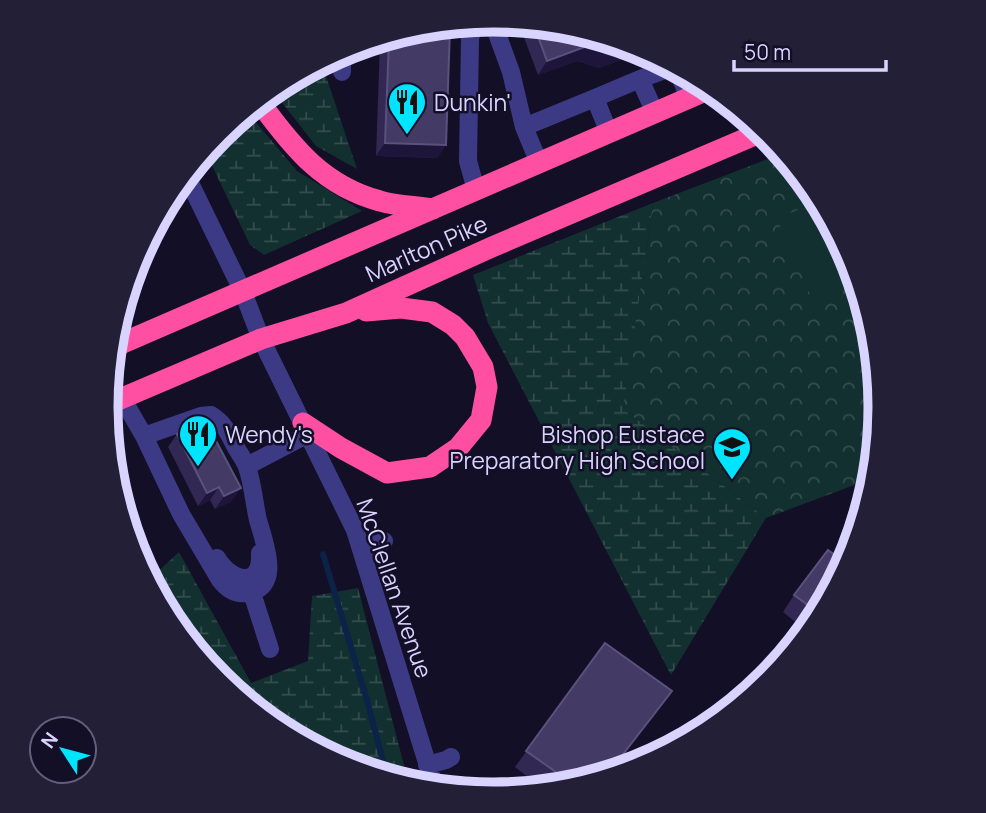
<svg xmlns="http://www.w3.org/2000/svg" width="986" height="813" font-family="Manrope,sans-serif">
<style>
.wetland{fill:url(#wetland-marsh)}
.park{fill:url(#park-crowns)}
.garden{fill:#12302f}
.lines{fill:none;stroke-linecap:round;stroke-linejoin:round}
.stream{stroke:#0c2248;stroke-width:6}
.minor{stroke:#3d3a85;stroke-width:18}
.highway{stroke:#ff4fa3;stroke-width:21}
.wall{fill:#312854}
.shaded-wall{fill:#1d163a}
.building{fill:#433a66;stroke:#5a527e;stroke-width:2}
.labels{text-anchor:middle;dominant-baseline:central;stroke-width:5;stroke-linejoin:round;paint-order:stroke}
.poi-label{font-size:23px;fill:#d9d4ff;stroke:#130f26;text-anchor:start}
.street-label{font-size:23px;fill:#d9d4ff;stroke:#130f26}
.rim{fill:none;stroke:#d9d4ff;stroke-width:9}
</style>
<defs>
<pattern id="wetland-marsh" width="20" height="14" patternUnits="userSpaceOnUse" patternTransform="scale(1.75)"><rect width="20" height="14" fill="#12302f"/><path d="M1 5h8M5 5V1M11 12h8M15 12V8" fill="none" stroke="#344d4e"/></pattern>
<pattern id="park-crowns" width="20" height="18" patternUnits="userSpaceOnUse" patternTransform="scale(1.75)"><rect width="20" height="18" fill="#12302f"/><path d="M2 6a3 3 0 1 1 6 0M12 15a3 3 0 1 1 6 0" fill="none" stroke="#344d4e"/></pattern>
</defs>
<rect width="100%" height="100%" fill="#130f26"/>
<path class="wetland" d="M 322,64 L 357,169 L 316,146 L 276,95 Z
M 248,113 L 297,171 L 362,211 L 264,255 L 250,245 L 206,153 L 219,132 Z
M 653,203 L 624,409 L 766,518 L 671,675 L 488,323 L 473,275 Z
M 179,552 L 251,683 L 308,661 L 312,596 L 358,588 L 407,777 L 344,764 L 219,680 L 151,578 Z"/>
<path class="park" d="M 781,154 L 851,259 L 880,407 L 865,481 L 766,518 L 623,409 L 653,203 Z"/>
<path class="garden" d="M 814,203 L 851,259 L 856,282 L 813,301 L 777,219 Z"/>
<g class="lines">
<path class="stream" d="M 323,554 L 367,700 L 386,772"/>
<path class="minor" d="M 492,20 L 511,72 L 524,127 L 539,163
M 475,23 L 470,38 L 468,161 L 476,190
M 342,51 L 342,72
M 679,74 L 689,98
M 640,79 L 670,68
M 595,98 L 640,79 L 655,113
M 524,127 L 595,98 L 609,133
M 188,179 L 243,292 L 261,339 L 355,530 L 433,782
M 122,398 L 144,436 L 181,514 L 220,580 C 227,589 235,595 247,593 C 283,588 264,542 258,520 C 254,503 253,484 247,467 C 244,459 238,452 234,444 C 228,432 223,422 211,415 L 201,416 L 144,436
M 247,466 L 308,434
M 362,550 L 384,541
M 217,558 C 231,582 262,589 260,553
M 252,593 L 270,649
M 427,765 L 446,760 L 451,757"/>
<path class="highway" d="M 261,104 C 294,149 324,186 380,201 C 397,206 416,206 433,209
M 118,345 L 705,91
M 106,405 L 261,339 L 346,313 L 492,247 L 764,131
M 303,423 L 341,448 L 387,473 L 430,467 L 458,448 L 481,420 L 487,387 L 483,367 L 465,337 L 453,325 L 432,312 L 401,308 L 366,311"/>
</g>
<path class="wall" d="M 519,24 L 642,49 L 645,51 L 599,68 L 577,61 L 538,75 Z
M 450,28 L 446,145 L 437,158 L 376,156 L 380,42 Z
M 177,434 L 232,501 L 215,509 L 210,500 L 198,506 L 168,447 Z
M 846,563 L 799,625 L 783,612 L 794,595 Z
M 605,643 L 672,691 L 612,770 L 538,785 L 515,767 Z"/>
<path class="shaded-wall" d="M 587,46 L 629,46 L 642,49 L 645,51 L 599,68 L 577,61 L 538,75 L 547,61 Z
M 385,143 L 446,145 L 437,158 L 376,156 Z
M 219,487 L 210,500 L 198,506 L 207,493 Z
M 241,488 L 232,501 L 215,509 L 224,496 Z
M 672,691 L 660,708 L 612,770 L 610,771 Z"/>
<path class="building" d="M 450,28 L 446,145 L 385,143 L 389,40 Z
M 535,28 L 629,46 L 608,53 L 587,46 L 547,61 Z
M 205,420 L 241,488 L 224,496 L 219,487 L 207,493 L 177,434 Z
M 828,550 L 846,563 L 767,681 L 749,693 L 812,608 L 794,595 Z
M 605,643 L 672,691 L 610,771 L 566,779 L 526,751 Z"/>
<defs>
<symbol id="restaurant-pin" viewBox="-11 -11 22 30"><path d="M0 17L-7.5 6A9.5 9.5 0 1 1 7.5 6Z" fill="#00e5ff" stroke="#130f26"/><path d="M-5-6h1v4h1v-4h1v4h1v-4h1v5L-1.5 .5V6h-2V.5L-5-1ZM5-6V6H3V1.5H1.5Q1.5-4 5-6Z" fill="#111"/></symbol>
<symbol id="school-pin" viewBox="-11 -11 22 30"><path d="M0 17L-7.5 6A9.5 9.5 0 1 1 7.5 6Z" fill="#00e5ff" stroke="#130f26"/><path d="M0-5L7-2L0 1L-7-2ZM-4 1L0 2.5L4 1V4Q0 6-4 4Z" fill="#111"/></symbol>
</defs>
<g fill-rule="evenodd">
<use href="#restaurant-pin" x="385" y="80" width="44" height="60"/>
<use href="#restaurant-pin" x="176" y="412" width="44" height="60"/>
<use href="#school-pin" x="710" y="425" width="44" height="60"/>
</g>
<g class="labels">
<g class="poi-label">
<text x="434" y="102">Dunkin'</text>
<text x="225" y="434">Wendy's</text>
<text x="705" y="434" text-anchor="end">Bishop Eustace<tspan x="705" dy="26">Preparatory High School</tspan></text>
</g>
<g class="street-label">
<text transform="translate(426 248) rotate(-24)">Marlton Pike</text>
<text transform="translate(395 588) rotate(71)">McClellan Avenue</text>
</g>
</g>
<path d="M0 0H986V813H0ZM118 407a375 375 0 1 1 750 0a375 375 0 1 1-750 0Z" fill="#231f37" fill-rule="evenodd"/>
<path class="rim" d="M118 407a375 375 0 1 1 750 0a375 375 0 1 1-750 0Z"/>
<g transform="translate(63 750) rotate(306)"><circle r="33" fill="#130f26" stroke="#625e7d" stroke-width="2"/>
<path d="M0-5L12 26L0 18L-12 26Z" fill="#00e5ff"/>
<text y="-10" font-size="19" font-weight="bold" text-anchor="middle" fill="#d9d4ff">N</text>
</g>
<path d="M734 60v10h152v-10" fill="none" stroke="#d9d4ff" stroke-width="3.5"/>
<text x="744" y="60" font-size="21" fill="#d9d4ff" stroke="#130f26" stroke-width="5" paint-order="stroke">50 m</text>
</svg>
